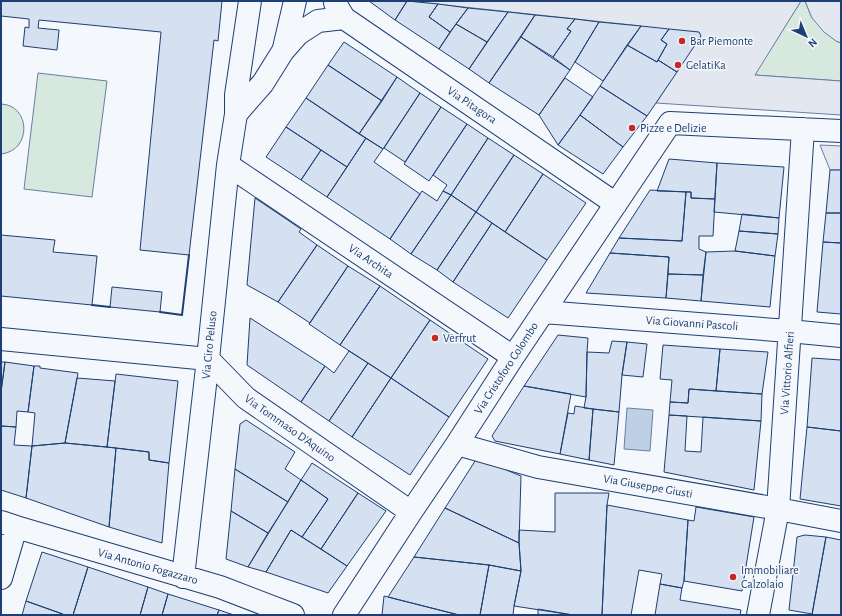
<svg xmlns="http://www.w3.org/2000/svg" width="842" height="616" font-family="'Alegreya Sans',sans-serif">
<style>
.green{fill:#d7e8df;stroke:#687fa3}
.parking{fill:#e3e8f0;stroke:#687fa3}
.water{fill:#bed0e5;stroke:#687fa3}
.building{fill:#d5e0f0;stroke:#1d3f73}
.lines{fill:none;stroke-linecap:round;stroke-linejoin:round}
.street-casing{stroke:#1d3f73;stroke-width:24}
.street{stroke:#f4f7fb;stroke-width:22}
.wall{stroke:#1d3f73;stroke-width:2}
.poi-dot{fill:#c62828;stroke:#f4f7fb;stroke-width:1.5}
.labels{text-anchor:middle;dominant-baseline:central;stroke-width:3;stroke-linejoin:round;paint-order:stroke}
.poi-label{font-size:12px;fill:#1d3f73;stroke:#f4f7fb;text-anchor:start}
.street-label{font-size:12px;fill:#1d3f73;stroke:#f4f7fb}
</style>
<rect width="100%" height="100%" fill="#f4f7fb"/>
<path class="green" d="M 801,1 L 805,1 L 812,18 L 836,41 L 841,43 L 841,81 L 754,75 Z
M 38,73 L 107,81 L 92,197 L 24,189 Z
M 1,104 C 31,105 32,151 1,154 Z"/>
<path class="parking" d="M 408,1 L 801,1 L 755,75 L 841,81 L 841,115 L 656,103 L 680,66 L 641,26 Z
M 805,1 L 841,1 L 841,43 L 836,41 L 824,32 L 812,18 Z
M 820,145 L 841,146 L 841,170 L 830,170 Z"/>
<path class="water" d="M 627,408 L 653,410 L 650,451 L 624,449 Z"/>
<path class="building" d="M 1,1 L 222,1 L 218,41 L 214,40 L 189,255 L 140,250 L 161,32 L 39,20 L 38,28 L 59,30 L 57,50 L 23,46 L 25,27 L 29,28 L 29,19 L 1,16 Z
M 369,1 L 407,1 L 395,20 Z
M 407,1 L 438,4 L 429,17 L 450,32 L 439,49 L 395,20 Z
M 438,4 L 468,8 L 450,32 L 429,17 Z
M 468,8 L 508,12 L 487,42 L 456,24 Z
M 508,12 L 535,15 L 489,83 L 469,69 Z
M 535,15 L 575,19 L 567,29 L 571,31 L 553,57 L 521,37 Z
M 575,19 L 599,22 L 570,70 L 553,57 L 571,31 L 567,29 Z
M 599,22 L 641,26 L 603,81 L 575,62 Z
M 456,24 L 487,42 L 469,69 L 439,49 Z
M 641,26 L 669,29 L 661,40 L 667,44 L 657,62 L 627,45 Z
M 669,29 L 699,32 L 701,36 L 677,72 L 658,60 L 667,44 L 661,40 Z
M 521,37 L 570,70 L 539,115 L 489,83 Z
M 344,42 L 397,77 L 382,101 L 328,65 Z
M 627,45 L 657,62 L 658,60 L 677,72 L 656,103 L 647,116 L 600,86 Z
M 328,65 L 382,101 L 359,134 L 306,98 Z
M 397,77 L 420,93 L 383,149 L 359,134 Z
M 565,78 L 593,97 L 580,115 L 558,145 L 539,115 Z
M 600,86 L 647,116 L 623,147 L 580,115 Z
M 420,93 L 441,107 L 405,162 L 384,148 Z
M 306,98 L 366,138 L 347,167 L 286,127 Z
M 441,107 L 467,124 L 429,181 L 404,164 Z
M 580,115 L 623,147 L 603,174 L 558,145 Z
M 467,124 L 488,138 L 451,195 L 443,191 L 447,185 L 433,175 Z
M 286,127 L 321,150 L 301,180 L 266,157 Z
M 366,138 L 383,149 L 374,162 L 420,194 L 390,239 L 327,197 Z
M 488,138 L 514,155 L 476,212 L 451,195 Z
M 321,150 L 347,167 L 327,197 L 301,180 Z
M 514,155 L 543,174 L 505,232 L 476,212 Z
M 669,159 L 717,163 L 715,199 L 691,198 L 691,192 L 657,191 Z
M 717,163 L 784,167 L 779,218 L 714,212 Z
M 830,170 L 841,170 L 841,213 L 826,213 Z
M 543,174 L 586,203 L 547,260 L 505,232 Z
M 650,190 L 686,192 L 682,241 L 619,238 Z
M 422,191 L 437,201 L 443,191 L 451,195 L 411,254 L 390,239 Z
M 686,192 L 691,192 L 691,198 L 715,199 L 713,236 L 699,236 L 699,249 L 706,252 L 703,275 L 668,274 L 669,257 L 610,253 L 619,238 L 682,241 Z
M 451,195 L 476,212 L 437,270 L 411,254 Z
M 255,198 L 301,229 L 299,232 L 317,245 L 278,302 L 247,285 Z
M 476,212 L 492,223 L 453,282 L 437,270 Z
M 826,213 L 841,213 L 841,243 L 823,242 Z
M 742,214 L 779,218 L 778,234 L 739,231 Z
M 492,223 L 547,260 L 508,318 L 453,282 Z
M 739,231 L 778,234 L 775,256 L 735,251 Z
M 1,235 L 55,240 L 53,252 L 97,256 L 92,305 L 1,296 Z
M 823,242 L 841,243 L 841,314 L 817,312 Z
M 317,245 L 348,266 L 310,323 L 278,302 Z
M 735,251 L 775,256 L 770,307 L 701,301 L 706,252 Z
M 610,253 L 669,257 L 666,298 L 586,293 Z
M 348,266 L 380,286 L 340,345 L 309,324 Z
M 668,274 L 703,275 L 701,301 L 666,298 Z
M 380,286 L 430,320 L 391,378 L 340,345 Z
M 112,287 L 162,292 L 160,312 L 110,307 Z
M 250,318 L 325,366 L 301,402 L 247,365 Z
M 430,320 L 488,359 L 449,417 L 391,378 Z
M 558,335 L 588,338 L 587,352 L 586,397 L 524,386 Z
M 612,341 L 627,342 L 622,375 L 619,412 L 593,409 L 584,408 L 586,397 L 587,352 L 609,353 Z
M 627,342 L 647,344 L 643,377 L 622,375 Z
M 663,345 L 720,349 L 716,391 L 689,389 L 688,403 L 670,402 L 672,380 L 660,379 Z
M 720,349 L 768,352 L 762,394 L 716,391 Z
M 349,351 L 368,363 L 329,421 L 301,402 L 325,366 L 334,373 Z
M 812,358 L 841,360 L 841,431 L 807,427 Z
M 1,362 L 5,362 L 1,392 Z
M 5,362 L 34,366 L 28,412 L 17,411 L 16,427 L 1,426 L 1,392 Z
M 368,363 L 391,378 L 352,437 L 329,421 Z
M 34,366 L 40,366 L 40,368 L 78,373 L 65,443 L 32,446 L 35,413 L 28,412 Z
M 116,374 L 178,381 L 169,463 L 149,460 L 149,452 L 107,447 Z
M 77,378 L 115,381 L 107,447 L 65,443 Z
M 391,378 L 449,417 L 410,475 L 352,437 Z
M 524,386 L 571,394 L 560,454 L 495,441 L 492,436 Z
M 689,389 L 762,394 L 761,421 L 669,415 L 670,402 L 688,403 Z
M 575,406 L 593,409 L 589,460 L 560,454 L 568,413 L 574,414 Z
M 593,409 L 619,412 L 614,465 L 589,460 Z
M 669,415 L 687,416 L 685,451 L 701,452 L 703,417 L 761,421 L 754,490 L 664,472 Z
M 246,420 L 295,452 L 285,469 L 301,480 L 288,502 L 235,469 L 240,424 Z
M 1,426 L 16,427 L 14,445 L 32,446 L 26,498 L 1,490 Z
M 807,427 L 841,431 L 841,506 L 800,499 Z
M 65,443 L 116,448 L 109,527 L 26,498 L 32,446 Z
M 116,448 L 149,452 L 149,460 L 169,463 L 162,543 L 109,527 Z
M 477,458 L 521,476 L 519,543 L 445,508 Z
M 312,463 L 358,493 L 321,549 L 302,537 L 328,499 L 301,480 Z
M 235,469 L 288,502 L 268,533 L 231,511 Z
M 301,480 L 328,499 L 302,537 L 291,530 L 266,572 L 248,567 Z
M 358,493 L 386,511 L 347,566 L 321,549 Z
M 555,493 L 609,493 L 607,505 L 602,615 L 573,615 L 514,606 L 521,571 L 519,543 L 519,530 L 555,532 Z
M 607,505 L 688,520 L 684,581 L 682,588 L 660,584 L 662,574 L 639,570 L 631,615 L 602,615 Z
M 696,507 L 754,517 L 742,591 L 684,581 L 688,520 L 694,521 Z
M 445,508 L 519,543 L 521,571 L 489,565 L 414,557 Z
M 231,511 L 268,533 L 248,567 L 226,559 Z
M 291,530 L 347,566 L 328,593 L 266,572 Z
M 805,535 L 826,537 L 812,614 L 789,610 L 797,537 Z
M 826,537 L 841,540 L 841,615 L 812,615 Z
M 42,552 L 88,567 L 73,615 L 65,615 L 26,601 Z
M 414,557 L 489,565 L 480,615 L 459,615 L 388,597 Z
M 489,565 L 521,571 L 514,606 L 513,615 L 480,615 Z
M 88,567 L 148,587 L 140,615 L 73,615 Z
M 660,584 L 682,588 L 680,600 L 741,610 L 740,615 L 655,615 Z
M 148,587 L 168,594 L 162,615 L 140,615 Z
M 168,594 L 219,610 L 217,615 L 162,615 Z
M 384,596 L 388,597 L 459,615 L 382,615 Z
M 26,601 L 63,614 L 63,615 L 22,615 Z
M 538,609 L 573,615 L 538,615 Z
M 219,610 L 234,615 L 217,615 Z"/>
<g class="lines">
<defs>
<path id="street" d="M 250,1 L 236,95 L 236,114 L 263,83 L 283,51 L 298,34 L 318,21 L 344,18
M 335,1 L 335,3 L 344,18 L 616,204
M 284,48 L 295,1
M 228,165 L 513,357
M 543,312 L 789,331 L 841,336
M 1,339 L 208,359 L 246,398 L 411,512
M 457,444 L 538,467 L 778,509 L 841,521
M 1,522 L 16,527 L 220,587 L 293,615
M 183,577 L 208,359 L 228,165 L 236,114
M 1,578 L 16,527
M 344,615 L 411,512 L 457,444 L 513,357 L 670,123 L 841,131
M 758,615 L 778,509 L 803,129"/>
</defs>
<use href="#street" class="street-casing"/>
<use href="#street" class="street"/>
<path class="wall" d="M 92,305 L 110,307
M 160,312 L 182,315 L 189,255"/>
</g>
<g class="poi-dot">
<circle cx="682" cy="41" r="4"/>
<circle cx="678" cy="65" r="4"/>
<circle cx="632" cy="128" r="4"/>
<circle cx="435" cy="338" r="4"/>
<circle cx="733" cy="577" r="4"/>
</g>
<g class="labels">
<g class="poi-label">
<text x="690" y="41">Bar Piemonte</text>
<text x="686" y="65">GelatiKa</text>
<text x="640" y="128">Pizze e Delizie</text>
<text x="443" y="338">Verfrut</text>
<text x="741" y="570">Immobiliare<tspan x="741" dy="14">Calzolaio</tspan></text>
</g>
<g class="street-label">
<text transform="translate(472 105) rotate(34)">Via Pitagora</text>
<text transform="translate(371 261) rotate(34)">Via Archita</text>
<text transform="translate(692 323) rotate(4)">Via Giovanni Pascoli</text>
<text transform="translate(209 345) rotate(-84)">Via Ciro Peluso</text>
<text transform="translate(506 368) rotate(-57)">Via Cristoforo Colombo</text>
<text transform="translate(787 373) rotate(-86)">Via Vittorio Alfieri</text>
<text transform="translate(290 428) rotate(35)">Via Tommaso D'Aquino</text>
<text transform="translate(648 486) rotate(10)">Via Giuseppe Giusti</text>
<text transform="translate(148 566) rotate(16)">Via Antonio Fogazzaro</text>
</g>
</g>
<rect width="842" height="616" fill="none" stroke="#1d3f73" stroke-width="4"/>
<g transform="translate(806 36) rotate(136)" stroke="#f4f7fb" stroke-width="3" paint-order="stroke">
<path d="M0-3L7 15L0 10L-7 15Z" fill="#1d3f73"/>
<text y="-6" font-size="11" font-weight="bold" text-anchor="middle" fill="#1d3f73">N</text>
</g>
</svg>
